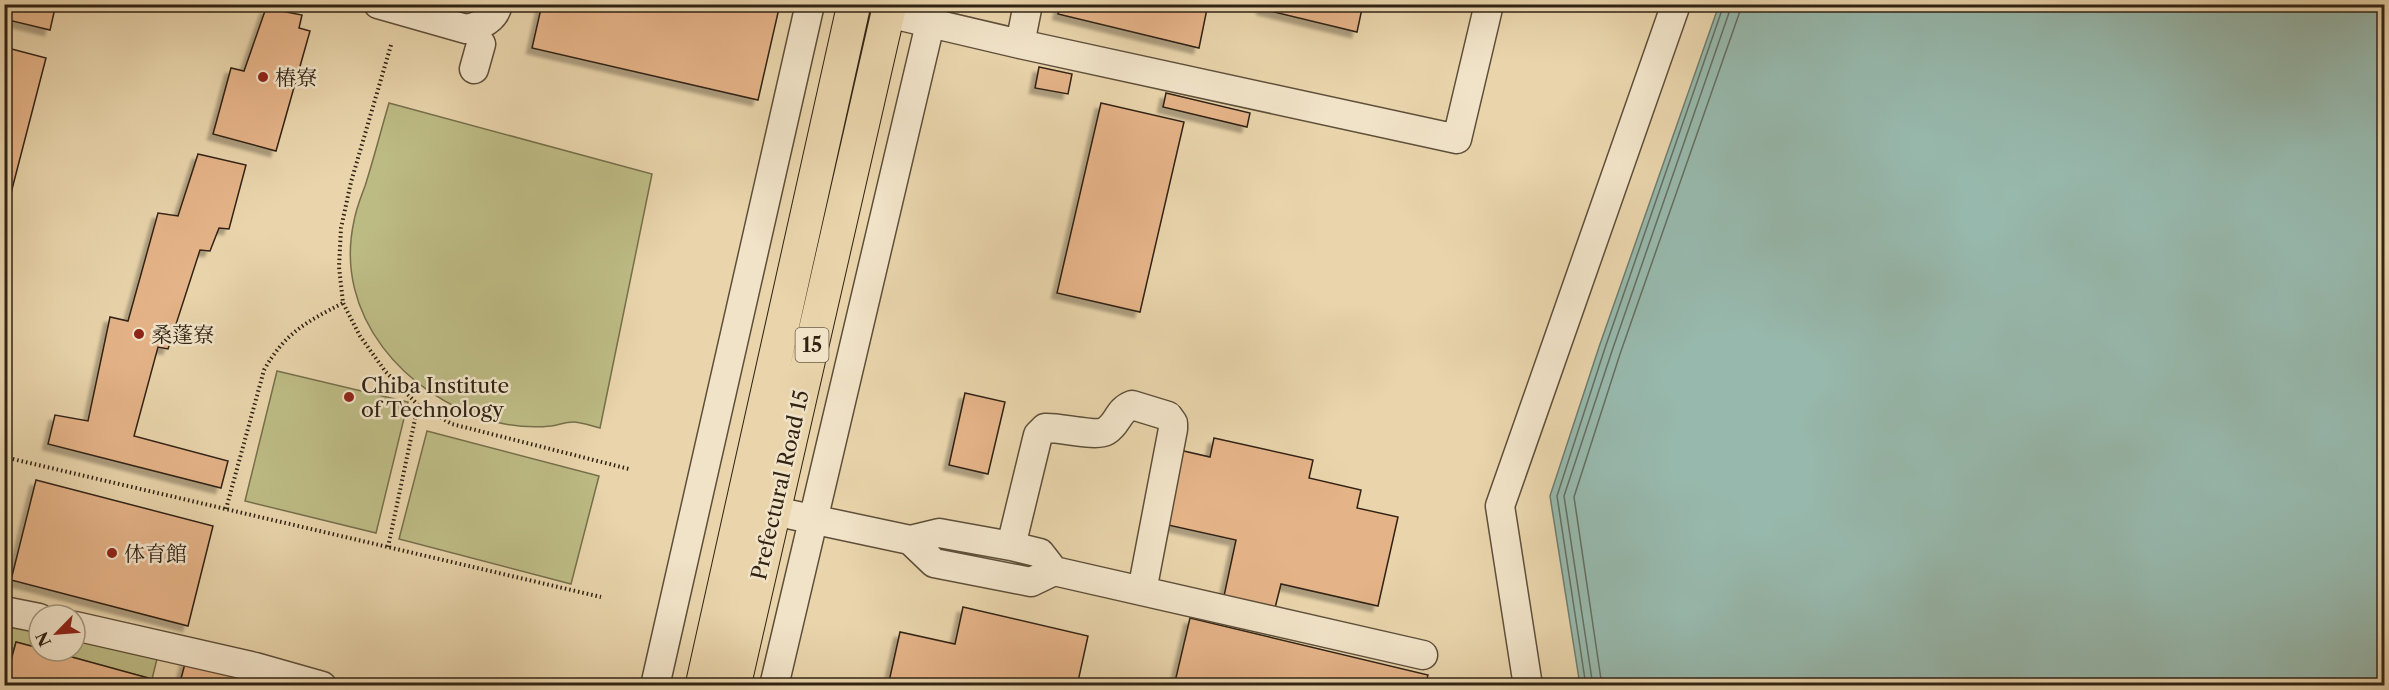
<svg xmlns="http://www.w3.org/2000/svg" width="2389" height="690" font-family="'Libre Caslon Text','Noto Serif JP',serif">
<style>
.green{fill:#bdbb84;stroke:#766f4c;stroke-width:1.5}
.water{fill:#97b8ac;stroke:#6e7c6f;stroke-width:1.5}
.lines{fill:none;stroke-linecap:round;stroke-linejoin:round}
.shore{stroke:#646e60;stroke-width:1.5}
.building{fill:#e5b388;stroke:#302314;stroke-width:1.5;filter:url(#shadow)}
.minor-casing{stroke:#5e4f3a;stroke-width:31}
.major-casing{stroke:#302314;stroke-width:35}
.path{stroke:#302314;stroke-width:4;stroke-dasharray:1.5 3;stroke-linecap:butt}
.minor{stroke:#f1e3c8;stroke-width:28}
.major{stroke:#e9d4ab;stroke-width:33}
.poi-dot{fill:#8f2418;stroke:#f1e3c8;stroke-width:2}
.labels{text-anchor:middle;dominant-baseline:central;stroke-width:5;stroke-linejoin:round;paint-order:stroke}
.shield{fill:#f1e3c8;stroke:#6a5d4a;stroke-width:1.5}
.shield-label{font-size:20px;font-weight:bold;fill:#302314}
.poi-label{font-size:21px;fill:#302314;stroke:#f1e3c8;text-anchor:start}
.street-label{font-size:21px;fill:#302314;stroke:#f1e3c8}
</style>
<defs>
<filter id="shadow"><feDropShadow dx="-5.5" dy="5.5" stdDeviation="1.5" flood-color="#0004"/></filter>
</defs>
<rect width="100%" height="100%" fill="#e9d4ab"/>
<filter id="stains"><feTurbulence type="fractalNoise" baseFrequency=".00333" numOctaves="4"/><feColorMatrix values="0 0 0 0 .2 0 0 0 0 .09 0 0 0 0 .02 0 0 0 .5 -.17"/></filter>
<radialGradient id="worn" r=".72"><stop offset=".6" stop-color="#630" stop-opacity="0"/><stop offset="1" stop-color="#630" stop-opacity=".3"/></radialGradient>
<path class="green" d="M 389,103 L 652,174 L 600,428 C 591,426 582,422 573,422 C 566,422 558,425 551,426 C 532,428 510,426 492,421 C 405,396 333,315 354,221 C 356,209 361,197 365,186 C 374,158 381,130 389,103 Z
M 277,371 L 408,402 L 376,533 L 245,501 Z
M 427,431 L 599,476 L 571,584 L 399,539 Z
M 4,616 L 39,625 L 39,648 L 16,642 L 5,684 Z
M 75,634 L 158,655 L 152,679 L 50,651 L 75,651 Z"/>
<path class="water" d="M 1719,5 L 2384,5 L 2384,685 L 1580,685 L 1550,496 L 1599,347 Z"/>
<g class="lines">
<path class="shore" d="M 1586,686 L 1557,496 L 1605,348 L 1724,4
M 1593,686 L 1564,496 L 1612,351 L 1732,4
M 1602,686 L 1574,497 L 1620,354 L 1739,14 L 1741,4"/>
</g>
<path class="building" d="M 4,4 L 56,4 L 50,30 L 4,19 Z
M 542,4 L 780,4 L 758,100 L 532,48 Z
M 1061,4 L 1208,4 L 1199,48 L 1058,14 Z
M 1263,4 L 1363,4 L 1357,32 L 1262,9 Z
M 266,8 L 302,15 L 299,28 L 310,31 L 276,151 L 213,134 L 231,68 L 244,71 Z
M 4,47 L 46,58 L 4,220 Z
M 1039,67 L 1072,74 L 1068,94 L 1035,88 Z
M 1166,93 L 1250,113 L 1247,127 L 1163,107 Z
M 1101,103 L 1184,122 L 1140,312 L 1057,293 Z
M 198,154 L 246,165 L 229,229 L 219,228 L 210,251 L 200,250 L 168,349 L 158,347 L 134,436 L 228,461 L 221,488 L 48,444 L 55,415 L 88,421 L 110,317 L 128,321 L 158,213 L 178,216 Z
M 965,393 L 1005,402 L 988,474 L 949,465 Z
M 1214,438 L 1313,460 L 1309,478 L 1361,490 L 1357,508 L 1398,517 L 1378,606 L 1281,584 L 1275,608 L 1224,596 L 1236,540 L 1159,523 L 1175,449 L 1210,457 Z
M 36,480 L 213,526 L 188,626 L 11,580 Z
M 963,607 L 1088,636 L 1077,686 L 888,686 L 900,632 L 955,644 Z
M 1190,618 L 1428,675 L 1425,686 L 1174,686 Z
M 16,642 L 39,648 L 39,651 L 50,651 L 152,679 L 150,686 L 4,686 Z
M 186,660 L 284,686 L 179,686 Z
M 152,679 L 162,681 L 161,686 L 150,686 Z"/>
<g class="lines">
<defs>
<path id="minor" d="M 378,4 L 466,29 C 480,26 495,20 498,4
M 888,13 L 1020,44 L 1457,139 L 1489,4
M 1020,44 L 1028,4
M 474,69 L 481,44
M 774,511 L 910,540 L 939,533 L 1011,546 L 1040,553 L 1054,571
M 910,540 L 934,563 L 1031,582 L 1054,571 L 1423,655
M 1011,546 L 1038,435 L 1045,428 C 1060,427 1096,437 1106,431 C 1118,424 1118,410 1132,405 L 1168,416 L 1173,423 L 1173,429 L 1142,591
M 4,611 L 39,618
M 75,626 L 255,667 L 322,686
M 655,686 L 810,4
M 774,686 L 934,7
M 1528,686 L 1500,506 L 1676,4"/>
<path id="major" d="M 702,686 L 854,4
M 734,686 L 890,4"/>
</defs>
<use href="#minor" class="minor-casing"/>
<use href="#major" class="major-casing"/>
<path class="path" d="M 391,45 L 351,182 L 341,228 L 339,267 L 343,303 L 360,336 L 385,371 L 418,405 L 452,424 L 629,469
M 4,457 L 601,597
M 226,509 L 264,370 C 285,333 306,322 343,303
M 388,547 L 418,405"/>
<use href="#minor" class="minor"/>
<use href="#major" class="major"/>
</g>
<g class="poi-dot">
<circle cx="263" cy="77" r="6"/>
<circle cx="139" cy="334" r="6"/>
<circle cx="349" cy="397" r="6"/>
<circle cx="112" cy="553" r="6"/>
</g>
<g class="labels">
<rect class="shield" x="795.5" y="328" width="33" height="34" rx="4.5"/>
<g class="shield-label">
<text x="812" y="345">15</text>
</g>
<g class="poi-label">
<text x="275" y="77">椿寮</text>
<text x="151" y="334">桑蓬寮</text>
<text x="361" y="385">Chiba Institute<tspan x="361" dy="24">of Technology</tspan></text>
<text x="124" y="553">体育館</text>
</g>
<g class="street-label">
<text transform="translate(780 485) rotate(-77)">Prefectural Road 15</text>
</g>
</g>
<rect width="2389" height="690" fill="none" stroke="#e9d4ab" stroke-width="24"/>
<rect x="6" y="6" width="2377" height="678" fill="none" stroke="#302314" stroke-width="3"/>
<rect x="12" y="12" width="2365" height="666" fill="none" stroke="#302314" stroke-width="1.5"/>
<g transform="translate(57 633) rotate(245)"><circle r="28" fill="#f1e3c8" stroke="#a49680" stroke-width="1.5"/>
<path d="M0-4.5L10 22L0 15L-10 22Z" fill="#8f2418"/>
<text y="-9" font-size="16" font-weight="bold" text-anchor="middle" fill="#302314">N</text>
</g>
<rect width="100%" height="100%" filter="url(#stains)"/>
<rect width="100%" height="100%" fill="url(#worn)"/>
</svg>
